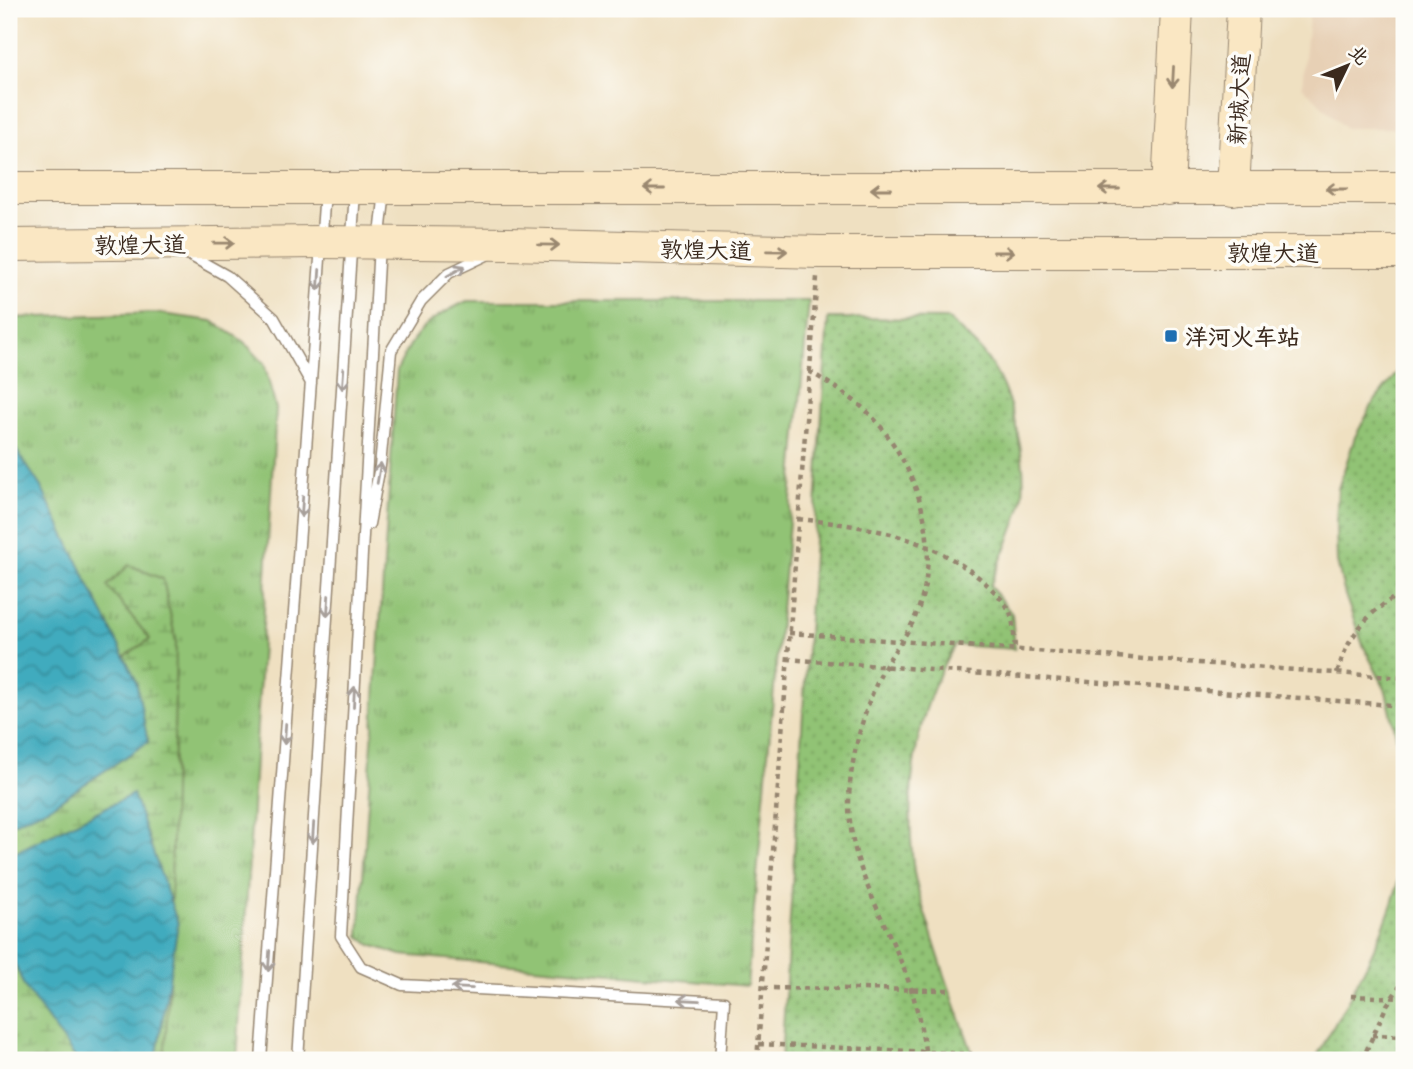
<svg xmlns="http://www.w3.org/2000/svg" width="1413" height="1069" font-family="Mali,'LXGW WenKai TC',sans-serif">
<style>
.built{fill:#e7d0b5}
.grass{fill:url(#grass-tufts);stroke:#667649;stroke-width:2}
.wetland{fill:url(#wetland-marsh);stroke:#667649;stroke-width:2}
.garden{fill:url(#garden-dots);stroke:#667649;stroke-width:2}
.water{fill:url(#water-waves);stroke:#3d6a6e;stroke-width:2}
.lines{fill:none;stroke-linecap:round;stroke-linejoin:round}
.service-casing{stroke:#958570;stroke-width:13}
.secondary-casing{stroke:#958570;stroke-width:34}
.path{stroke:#958570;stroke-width:4.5;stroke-dasharray:5 5;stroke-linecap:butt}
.service{stroke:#fff;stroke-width:10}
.secondary{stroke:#fae7c3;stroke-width:32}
.oneway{stroke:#9a8870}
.oneway2{stroke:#a79f9a}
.poi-dot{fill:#1f6fb2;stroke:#fdfcf7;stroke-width:2.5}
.labels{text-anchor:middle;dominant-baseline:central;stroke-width:7;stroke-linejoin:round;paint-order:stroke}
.street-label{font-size:23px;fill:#3b2a1e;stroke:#fdfcf7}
.poi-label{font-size:23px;font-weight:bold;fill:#3b2a1e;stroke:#fdfcf7;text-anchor:start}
</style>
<defs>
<pattern id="grass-tufts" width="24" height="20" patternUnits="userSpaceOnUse" patternTransform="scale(1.75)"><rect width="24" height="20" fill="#91c374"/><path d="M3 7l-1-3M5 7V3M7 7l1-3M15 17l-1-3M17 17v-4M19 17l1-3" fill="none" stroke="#789f5f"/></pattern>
<pattern id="wetland-marsh" width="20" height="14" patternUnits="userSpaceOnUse" patternTransform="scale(1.75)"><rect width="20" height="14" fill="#91c374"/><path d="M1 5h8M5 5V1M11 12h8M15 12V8" fill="none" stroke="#789f5f"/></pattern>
<pattern id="garden-dots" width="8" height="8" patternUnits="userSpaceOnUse" patternTransform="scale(1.75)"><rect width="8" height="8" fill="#91c374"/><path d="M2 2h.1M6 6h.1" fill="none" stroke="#789f5f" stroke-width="1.8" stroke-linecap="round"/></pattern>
<pattern id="water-waves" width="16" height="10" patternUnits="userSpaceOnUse" patternTransform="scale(1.75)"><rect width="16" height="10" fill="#3fabbe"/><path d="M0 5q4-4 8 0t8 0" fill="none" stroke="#368b9a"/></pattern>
</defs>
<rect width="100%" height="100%" fill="#fdfcf7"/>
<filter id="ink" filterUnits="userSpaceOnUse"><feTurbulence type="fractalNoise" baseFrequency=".0143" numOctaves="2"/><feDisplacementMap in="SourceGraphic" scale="14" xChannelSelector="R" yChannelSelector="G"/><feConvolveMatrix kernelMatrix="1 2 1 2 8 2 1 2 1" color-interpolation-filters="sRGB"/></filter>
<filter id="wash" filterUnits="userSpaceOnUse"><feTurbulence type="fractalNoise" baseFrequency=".00686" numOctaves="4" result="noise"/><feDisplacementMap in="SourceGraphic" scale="28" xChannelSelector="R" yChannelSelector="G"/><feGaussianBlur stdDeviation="1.57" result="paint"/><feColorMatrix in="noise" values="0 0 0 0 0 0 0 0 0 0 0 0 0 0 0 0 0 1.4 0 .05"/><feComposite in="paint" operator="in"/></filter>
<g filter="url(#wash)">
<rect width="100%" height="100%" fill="#efe0c1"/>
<path class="built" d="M 1310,9 L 1404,9 L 1404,128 L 1345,128 L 1302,86 Z"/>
<path class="grass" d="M 467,301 L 809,301 L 747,986 L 401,955 L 371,945 L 359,936 L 397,370 C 418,327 424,322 467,301 Z
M 155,313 L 212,321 L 243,341 L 264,363 L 276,409 L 237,1060 L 9,1060 L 9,318 Z"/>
<path class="wetland" d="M 9,447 L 119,660 L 150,639 L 107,586 L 129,565 L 163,579 L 176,642 L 169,992 L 164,1060 L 9,1060 Z"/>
<path class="garden" d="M 828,318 L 948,319 C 964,334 981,348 992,366 C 1013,399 1030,468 1021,506 C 1014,533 1000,560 990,586 L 1012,614 L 1015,649 L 955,645 C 914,712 904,794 914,872 C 917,891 924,910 930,929 C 943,973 959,1016 975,1060 L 781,1060 Z
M 1404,364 L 1404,770 L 1386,691 L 1363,645 L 1345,595 L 1337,562 L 1336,524 L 1338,489 L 1355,437 L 1374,402 Z
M 1404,833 L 1404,1060 L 1315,1060 C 1345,1004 1380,949 1397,887 C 1401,870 1402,851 1404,833 Z"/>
<path class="water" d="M 9,439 L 41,487 L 136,680 L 148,742 L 50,807 L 9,825 Z
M 133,794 L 178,924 L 156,1060 L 77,1060 L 24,986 L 9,950 L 9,855 Z"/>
</g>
<g filter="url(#ink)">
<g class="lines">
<defs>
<path id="service" d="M 385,191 L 379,244 L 341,936 L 361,967 L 402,985 L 724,1002 L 720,1060
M 184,252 L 227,276 L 274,318 L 311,383
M 369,524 L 380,466 L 391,351 L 421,301 L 449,273 L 489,254
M 261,1060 L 325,191
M 298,1060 L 355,191"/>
<path id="secondary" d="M 9,188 L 1404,188
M 1168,189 L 1177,9
M 1233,189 L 1243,9
M 9,245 L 321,242 L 509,244 L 819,252 L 1404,252"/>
</defs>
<use href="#service" class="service-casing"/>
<use href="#secondary" class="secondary-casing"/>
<path class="path" d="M 809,371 C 833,386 859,401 877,422 C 921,475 943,549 916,615 C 909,633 895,648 886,665 C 865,701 849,762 849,803 C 849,870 888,921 909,983 C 918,1008 922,1034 927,1060
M 798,519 C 867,526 927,535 982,580 C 991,588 1005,601 1010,612 C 1014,622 1014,638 1015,649
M 789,633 L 1404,678
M 787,659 L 1404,706
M 1337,673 C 1348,635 1369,610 1404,592
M 1400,865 L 1404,865
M 763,988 L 949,990
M 1351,996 L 1404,998
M 1372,1035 L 1404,1036
M 759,1044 L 972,1054
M 757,1060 L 817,277
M 1362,1060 L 1387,1005 L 1404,980"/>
<use href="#service" class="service"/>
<use href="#secondary" class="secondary"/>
</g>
<defs><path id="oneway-shaft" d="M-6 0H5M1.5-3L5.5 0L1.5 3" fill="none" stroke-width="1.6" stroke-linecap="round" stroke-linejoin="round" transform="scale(1.75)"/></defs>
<g class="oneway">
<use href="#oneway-shaft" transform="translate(1173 77) rotate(93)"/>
<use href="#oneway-shaft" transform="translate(654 189) rotate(180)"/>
<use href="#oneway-shaft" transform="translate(881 189) rotate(180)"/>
<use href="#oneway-shaft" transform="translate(1109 189) rotate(180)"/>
<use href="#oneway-shaft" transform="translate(1336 189) rotate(180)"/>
<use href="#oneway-shaft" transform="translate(224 243) rotate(-1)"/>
<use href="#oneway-shaft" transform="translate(549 245) rotate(1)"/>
<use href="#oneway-shaft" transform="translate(777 251) rotate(1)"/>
<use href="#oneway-shaft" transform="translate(1004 252)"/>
</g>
<g class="oneway2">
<use href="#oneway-shaft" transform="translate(456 271) rotate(-30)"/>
<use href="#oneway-shaft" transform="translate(319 280) rotate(94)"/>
<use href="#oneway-shaft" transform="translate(343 379) rotate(94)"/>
<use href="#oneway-shaft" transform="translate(379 473) rotate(-80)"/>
<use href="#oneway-shaft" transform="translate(302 507) rotate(94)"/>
<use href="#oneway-shaft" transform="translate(328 606) rotate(94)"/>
<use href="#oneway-shaft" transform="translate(354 697) rotate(-87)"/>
<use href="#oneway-shaft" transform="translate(285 734) rotate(94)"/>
<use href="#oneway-shaft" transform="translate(313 833) rotate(94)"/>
<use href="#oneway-shaft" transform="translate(269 961) rotate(94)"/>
<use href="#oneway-shaft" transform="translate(462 988) rotate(-177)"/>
<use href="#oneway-shaft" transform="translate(689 1000) rotate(-177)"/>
</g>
</g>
<rect class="poi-dot" x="1164" y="329" width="14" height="14" rx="3.5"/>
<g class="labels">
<g class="street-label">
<text transform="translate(1238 99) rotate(-87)">新城大道</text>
<text transform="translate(140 244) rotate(-1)">敦煌大道</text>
<text transform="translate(706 249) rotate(1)">敦煌大道</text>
<text x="1273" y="252">敦煌大道</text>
</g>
<g class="poi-label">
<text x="1185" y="336">洋河火车站</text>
</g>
</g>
<rect width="1413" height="1069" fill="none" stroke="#fdfcf7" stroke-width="35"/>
<g transform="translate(1347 66) rotate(47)" stroke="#fdfcf7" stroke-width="5" paint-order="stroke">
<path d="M0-5L12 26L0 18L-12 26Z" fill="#3b2a1e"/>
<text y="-10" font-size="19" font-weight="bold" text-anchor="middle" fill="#3b2a1e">北</text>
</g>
</svg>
